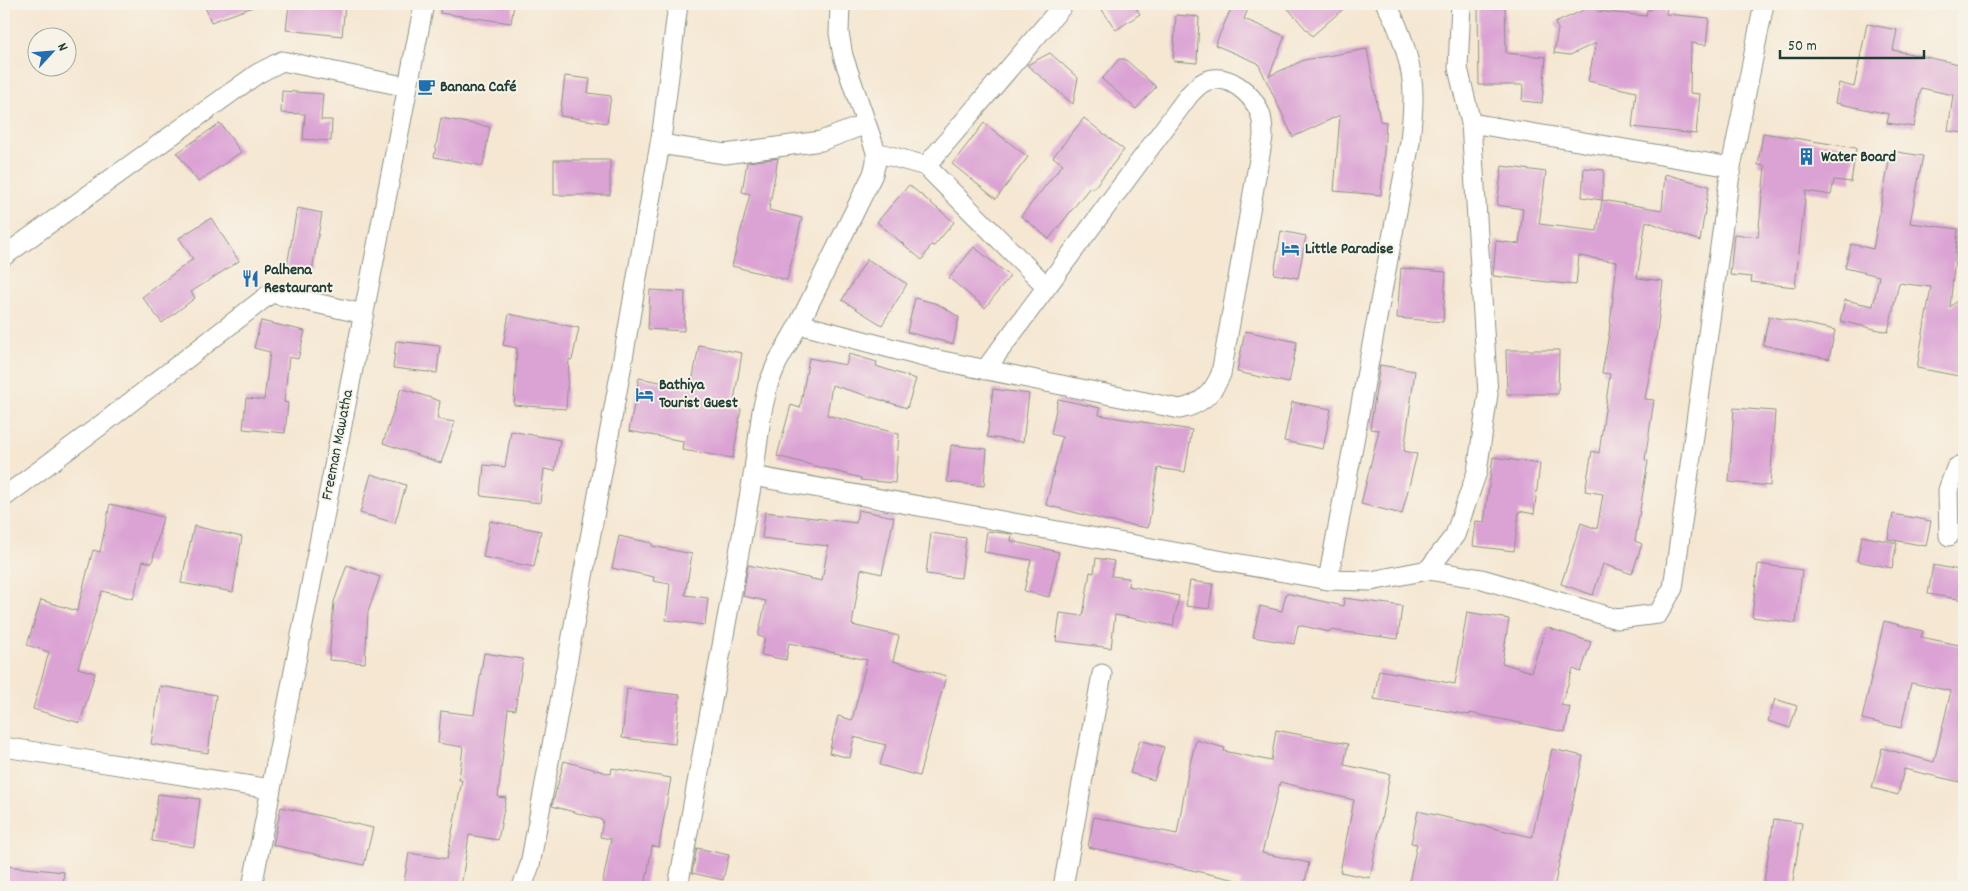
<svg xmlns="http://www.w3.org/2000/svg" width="1968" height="891" font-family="Dekko,sans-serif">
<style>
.building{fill:#dba3d4}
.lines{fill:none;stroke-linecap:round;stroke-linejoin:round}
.minor-casing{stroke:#8a9283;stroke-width:21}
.minor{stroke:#fff;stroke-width:19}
.labels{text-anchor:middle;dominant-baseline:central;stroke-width:4;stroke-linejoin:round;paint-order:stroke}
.poi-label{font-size:16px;font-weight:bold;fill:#1f3d34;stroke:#f7f3e8;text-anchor:start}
.street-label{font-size:16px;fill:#1f3d34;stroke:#f7f3e8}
</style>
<rect width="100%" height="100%" fill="#f7f3e8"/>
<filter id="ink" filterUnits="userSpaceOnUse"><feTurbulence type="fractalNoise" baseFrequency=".02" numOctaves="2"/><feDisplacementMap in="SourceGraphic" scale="10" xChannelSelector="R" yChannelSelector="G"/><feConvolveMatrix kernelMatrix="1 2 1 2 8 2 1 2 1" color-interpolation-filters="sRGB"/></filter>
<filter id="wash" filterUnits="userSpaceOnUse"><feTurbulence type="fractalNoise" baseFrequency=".0096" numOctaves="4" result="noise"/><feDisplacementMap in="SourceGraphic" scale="20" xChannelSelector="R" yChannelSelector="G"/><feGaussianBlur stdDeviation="1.12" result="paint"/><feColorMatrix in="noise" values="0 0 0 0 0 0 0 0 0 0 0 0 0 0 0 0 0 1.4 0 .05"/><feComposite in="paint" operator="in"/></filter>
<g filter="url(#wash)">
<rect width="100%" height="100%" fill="#f5e7d2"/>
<g id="blocks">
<path class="building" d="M 204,4 L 255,4 L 256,6 L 211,22 Z
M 289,4 L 345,4 L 342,36 L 286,30 Z
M 441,4 L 514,4 L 511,23 L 440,13 Z
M 1098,4 L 1133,4 L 1140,14 L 1116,30 Z
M 1233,4 L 1248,9 L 1244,19 L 1285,36 L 1269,76 L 1304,60 L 1367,49 L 1380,121 L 1386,122 L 1381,195 L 1334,191 L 1340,115 L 1293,137 L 1258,63 L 1215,45 Z
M 1284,4 L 1349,4 L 1312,36 Z
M 1478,4 L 1505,4 L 1506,53 L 1546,57 L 1542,103 L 1522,101 L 1523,85 L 1479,85 Z
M 1652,4 L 1667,4 L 1666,14 L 1709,18 L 1706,45 L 1691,43 L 1690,93 L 1700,94 L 1696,134 L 1632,127 L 1636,92 L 1588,81 L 1596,43 L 1570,55 L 1554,53 L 1558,29 L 1555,23 L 1595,5 L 1597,11 L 1646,16 L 1647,10 L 1651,10 Z
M 1176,15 L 1199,17 L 1197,63 L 1173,61 Z
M 1867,24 L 1897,30 L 1893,50 L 1964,65 L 1964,133 L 1948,131 L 1953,95 L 1921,88 L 1914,127 L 1887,123 L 1889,114 L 1835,103 L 1839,83 L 1854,87 Z
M 1050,53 L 1078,78 L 1073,104 L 1027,65 Z
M 1119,59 L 1125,59 L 1156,87 L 1136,109 L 1102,79 Z
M 565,76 L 590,79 L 588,93 L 611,96 L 607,123 L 560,116 Z
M 282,91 L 323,94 L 321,120 L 332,120 L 331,141 L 303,139 L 305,114 L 281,113 Z
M 441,118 L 490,127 L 483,166 L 434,157 Z
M 1084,118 L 1124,150 L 1093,189 L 1090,187 L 1049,239 L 1021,216 L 1063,164 L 1053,157 Z
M 220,123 L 241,152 L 198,182 L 177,153 Z
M 984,123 L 1028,157 L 996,199 L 952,164 Z
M 1763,133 L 1856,148 L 1851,182 L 1834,180 L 1831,195 L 1806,191 L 1795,287 L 1751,282 L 1752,277 L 1730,275 L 1734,234 L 1758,237 L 1765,166 L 1758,165 Z
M 1891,151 L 1923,156 L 1910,223 L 1958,229 L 1950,307 L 1964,295 L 1964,377 L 1917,368 L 1931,287 L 1899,283 L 1888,332 L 1840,321 L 1845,300 L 1873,306 L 1879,276 L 1845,268 L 1851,244 L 1873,249 Z
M 778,158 L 769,210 L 802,218 L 787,280 L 732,266 L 750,194 L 742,192 L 747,162 Z
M 554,160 L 610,160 L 610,195 L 554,195 Z
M 1502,166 L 1546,172 L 1539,224 L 1597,231 L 1602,200 L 1662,210 L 1665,174 L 1709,186 L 1700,241 L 1646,221 L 1637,278 L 1663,281 L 1657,332 L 1645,399 L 1654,400 L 1645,460 L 1648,461 L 1635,541 L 1642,544 L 1632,574 L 1603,564 L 1593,595 L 1561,584 L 1581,523 L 1597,529 L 1603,494 L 1585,491 L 1592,451 L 1599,453 L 1610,374 L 1602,373 L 1609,334 L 1617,262 L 1579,256 L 1576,285 L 1493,276 L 1496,241 L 1519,244 L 1523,209 L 1497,205 Z
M 1584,168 L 1604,170 L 1602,200 L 1582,197 Z
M 909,185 L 954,222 L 934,246 L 931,245 L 922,260 L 877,222 Z
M 297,208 L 322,213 L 312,271 L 287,266 Z
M 211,218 L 239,261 L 191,292 L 195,298 L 162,323 L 142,297 L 193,259 L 179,238 Z
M 1281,231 L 1306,236 L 1298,278 L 1274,274 Z
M 974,247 L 1010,276 L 985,308 L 949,278 Z
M 867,259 L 907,284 L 882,325 L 842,300 Z
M 1401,268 L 1446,272 L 1443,322 L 1397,318 Z
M 650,290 L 685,292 L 684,331 L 648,329 Z
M 915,298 L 938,304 L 959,317 L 953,344 L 907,332 Z
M 509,314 L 579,328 L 572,360 L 569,359 L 566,409 L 514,405 L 517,348 L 503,345 Z
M 1769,316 L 1835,330 L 1829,359 L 1763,345 Z
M 261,321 L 305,331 L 298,359 L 289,357 L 284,402 L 288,403 L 285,433 L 243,429 L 246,398 L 264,400 L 270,352 L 254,348 Z
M 1245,331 L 1297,342 L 1289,383 L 1237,372 Z
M 396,341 L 440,346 L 437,373 L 393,368 Z
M 699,345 L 742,353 L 733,407 L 741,409 L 733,458 L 682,450 L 683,441 L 629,431 L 639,378 L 691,388 Z
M 1506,350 L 1559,350 L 1558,394 L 1507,394 Z
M 849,354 L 877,362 L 876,366 L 916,379 L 907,408 L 832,385 L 827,415 L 899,434 L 895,483 L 860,480 L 861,478 L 777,456 L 791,405 L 800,408 L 809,358 L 846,365 Z
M 1380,365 L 1415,371 L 1404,451 L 1417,454 L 1402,514 L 1361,504 L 1379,430 L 1370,429 Z
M 401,388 L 440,401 L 437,419 L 455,422 L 441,463 L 383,443 Z
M 993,389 L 1029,394 L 1023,442 L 987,437 Z
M 1058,399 L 1100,408 L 1099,415 L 1192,430 L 1185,472 L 1158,468 L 1148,528 L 1108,521 L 1046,505 L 1062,437 L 1051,434 Z
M 1292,402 L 1331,409 L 1323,449 L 1284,441 Z
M 1734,408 L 1775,411 L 1770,486 L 1729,482 Z
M 511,431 L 560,440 L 555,471 L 544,469 L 540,503 L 481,496 L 484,465 L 505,467 Z
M 951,445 L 987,449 L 984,486 L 947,482 Z
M 1493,457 L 1540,464 L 1534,514 L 1519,511 L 1514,551 L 1473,546 L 1476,521 L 1484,522 Z
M 371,474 L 406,485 L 395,523 L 360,513 Z
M 110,504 L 163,517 L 152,563 L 143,561 L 133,599 L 102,591 L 78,668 L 95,673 L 80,723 L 33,709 L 49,652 L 27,645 L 41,600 L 77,611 L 93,550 L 100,552 Z
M 858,510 L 894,517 L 882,574 L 861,569 L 852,625 L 899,636 L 893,661 L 946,676 L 919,776 L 880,765 L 886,745 L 854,737 L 850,758 L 829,753 L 838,716 L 852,720 L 867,660 L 789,643 L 786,660 L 761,655 L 765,638 L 758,636 L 766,601 L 743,596 L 748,565 L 822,581 L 828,546 L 762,538 L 765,512 L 856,523 Z
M 1893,514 L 1931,521 L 1926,546 L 1888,539 Z
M 490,521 L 541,531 L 534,567 L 483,557 Z
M 194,526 L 242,537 L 233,592 L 181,583 Z
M 987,531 L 1012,534 L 1011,541 L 1059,552 L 1049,597 L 1024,591 L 1031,560 L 984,552 Z
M 931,533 L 966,538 L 961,578 L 926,574 Z
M 619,536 L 652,543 L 652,546 L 692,554 L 685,595 L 708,598 L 705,625 L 666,620 L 670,584 L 653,581 L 654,577 L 612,568 Z
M 1862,536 L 1897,543 L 1892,568 L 1857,561 Z
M 1096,558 L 1114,561 L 1111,576 L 1129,578 L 1128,586 L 1179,596 L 1173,626 L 1115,615 L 1111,648 L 1056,641 L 1060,613 L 1083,616 L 1090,572 L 1094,573 Z
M 1758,564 L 1802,570 L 1796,623 L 1752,617 Z
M 347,565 L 380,577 L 368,612 L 365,663 L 329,660 L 334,602 Z
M 1933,565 L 1964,571 L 1964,600 L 1928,594 Z
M 1190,581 L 1213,584 L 1209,609 L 1186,606 Z
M 1286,593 L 1343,606 L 1344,598 L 1402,606 L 1398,639 L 1330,630 L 1330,632 L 1298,625 L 1294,644 L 1253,637 L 1260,606 L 1282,611 Z
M 1467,612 L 1509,619 L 1502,663 L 1531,672 L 1546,627 L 1591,642 L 1581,672 L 1573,669 L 1561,705 L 1570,707 L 1565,732 L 1470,713 L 1470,715 L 1374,699 L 1379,670 L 1455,684 Z
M 1884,621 L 1923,631 L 1921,637 L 1964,646 L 1964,783 L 1904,769 L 1898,795 L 1872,788 L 1882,748 L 1934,762 L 1951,691 L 1911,683 L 1901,728 L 1862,719 Z
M 484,653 L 523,659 L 515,710 L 508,709 L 498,797 L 506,798 L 498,840 L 469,835 L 461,887 L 403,887 L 409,853 L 447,859 L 462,780 L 459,780 L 463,747 L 438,743 L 441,711 L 474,715 Z
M 160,686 L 216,695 L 208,753 L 151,744 Z
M 627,689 L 680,695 L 675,744 L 622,738 Z
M 1775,699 L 1797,706 L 1790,728 L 1768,721 Z
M 1276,730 L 1348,744 L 1344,765 L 1390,774 L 1370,878 L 1340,872 L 1354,800 L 1280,782 L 1262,853 L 1309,863 L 1304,887 L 1240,887 L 1241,881 L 1088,847 L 1094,817 L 1177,834 L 1188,772 L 1196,740 L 1225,748 L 1224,751 L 1271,761 Z
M 1140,740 L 1164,747 L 1154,780 L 1130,773 Z
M 1552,749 L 1583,756 L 1554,887 L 1408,887 L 1417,844 L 1411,843 L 1418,811 L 1532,837 Z
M 564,761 L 611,774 L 612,768 L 671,778 L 659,847 L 652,846 L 645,887 L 602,887 L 611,839 L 600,837 L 603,820 L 552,806 Z
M 158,794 L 200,799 L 194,847 L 152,841 Z
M 281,807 L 373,828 L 364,865 L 273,845 Z
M 1774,819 L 1802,823 L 1792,887 L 1763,887 Z
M 697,848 L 729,855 L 723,880 L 692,873 Z
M 5,866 L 64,872 L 63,887 L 4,887 Z"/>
</g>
</g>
<g filter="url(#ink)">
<use href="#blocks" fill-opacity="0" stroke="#8a9283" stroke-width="1"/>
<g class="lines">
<defs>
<path id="minor" d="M 1471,123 L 1731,167
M 660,144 L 725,154 L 821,141 L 866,124
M 876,152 L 926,166 L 1046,286
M 926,166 L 1064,4
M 4,256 L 257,74 L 282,61 L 408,87
M 799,324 L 928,358 L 1180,409 C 1201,405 1213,393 1221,374 L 1263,137 C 1263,129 1263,121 1260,113 C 1252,93 1227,71 1204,82 C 1198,85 1193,91 1189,95 L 985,370
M 753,476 L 1328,580 L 1371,581 L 1428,570 L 1455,535 L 1477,472 L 1488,394 L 1471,123 L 1458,68 L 1461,4
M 4,497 L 105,422 L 271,293 L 364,314
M 1949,536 L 1948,490 L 1956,468 L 1964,464
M 1428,570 L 1482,579 L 1617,619 L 1658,614 L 1673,588 L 1731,167 L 1764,4
M 1328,580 L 1410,142 C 1411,128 1413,114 1413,99 C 1414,70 1401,29 1386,4
M 4,747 L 271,789
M 252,887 L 424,4
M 522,887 L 530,865 L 622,364 L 662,132 L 678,4
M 678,887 L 753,476 L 762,411 L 768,385 L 777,363 L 799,324 L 873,174 L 876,162 L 876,152 L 843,56 L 839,33 L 840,4
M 1063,887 L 1102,674"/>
</defs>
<use href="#minor" class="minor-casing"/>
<use href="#minor" class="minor"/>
</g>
</g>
<defs>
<symbol id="cafe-bare" viewBox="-9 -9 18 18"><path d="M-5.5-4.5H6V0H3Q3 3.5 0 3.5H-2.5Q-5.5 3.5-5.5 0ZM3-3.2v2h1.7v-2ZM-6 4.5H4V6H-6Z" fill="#1f6fb2" stroke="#f7f3e8" stroke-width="2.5" paint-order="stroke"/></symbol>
<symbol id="building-bare" viewBox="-9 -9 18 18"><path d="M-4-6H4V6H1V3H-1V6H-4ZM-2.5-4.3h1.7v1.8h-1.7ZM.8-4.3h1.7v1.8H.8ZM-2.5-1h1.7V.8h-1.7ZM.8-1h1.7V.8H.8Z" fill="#1f6fb2" stroke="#f7f3e8" stroke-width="2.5" paint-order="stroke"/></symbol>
<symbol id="hotel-bare" viewBox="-9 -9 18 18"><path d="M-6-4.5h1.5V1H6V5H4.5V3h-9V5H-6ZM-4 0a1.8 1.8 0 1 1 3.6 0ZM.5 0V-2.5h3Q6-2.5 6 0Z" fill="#1f6fb2" stroke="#f7f3e8" stroke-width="2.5" paint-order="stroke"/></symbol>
<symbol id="restaurant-bare" viewBox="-9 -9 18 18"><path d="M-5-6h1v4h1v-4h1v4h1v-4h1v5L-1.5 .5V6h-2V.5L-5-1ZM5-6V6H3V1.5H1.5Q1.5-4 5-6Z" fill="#1f6fb2" stroke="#f7f3e8" stroke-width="2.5" paint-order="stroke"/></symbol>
</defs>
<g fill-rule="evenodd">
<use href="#cafe-bare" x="414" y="74" width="25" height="25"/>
<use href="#building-bare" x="1794" y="144" width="25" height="25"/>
<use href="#hotel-bare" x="1278" y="236" width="25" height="25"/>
<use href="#restaurant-bare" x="238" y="266" width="25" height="25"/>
<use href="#hotel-bare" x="632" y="382" width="25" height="25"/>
</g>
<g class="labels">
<g class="poi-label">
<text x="440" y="87">Banana Café</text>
<text x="1821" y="157">Water Board</text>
<text x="1305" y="249">Little Paradise</text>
<text x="264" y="270">Palhena<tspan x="264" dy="18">Restaurant</tspan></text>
<text x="659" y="385">Bathiya<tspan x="659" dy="18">Tourist Guest</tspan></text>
</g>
<g class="street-label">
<text transform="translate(338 445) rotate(-79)">Freeman Mawatha</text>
</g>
</g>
<rect width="1968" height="891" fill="none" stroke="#f7f3e8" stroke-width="20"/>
<g transform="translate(52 52) rotate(64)"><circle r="24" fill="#f7f3e8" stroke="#a1aaa0"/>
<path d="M0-4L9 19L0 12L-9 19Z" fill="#1f6fb2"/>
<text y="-8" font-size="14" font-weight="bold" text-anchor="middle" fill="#1f3d34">N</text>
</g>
<path d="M1780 50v8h144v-8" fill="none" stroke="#1f3d34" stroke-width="2.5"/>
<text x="1788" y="50" font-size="15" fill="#1f3d34" stroke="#f7f3e8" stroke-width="4" paint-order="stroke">50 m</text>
</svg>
